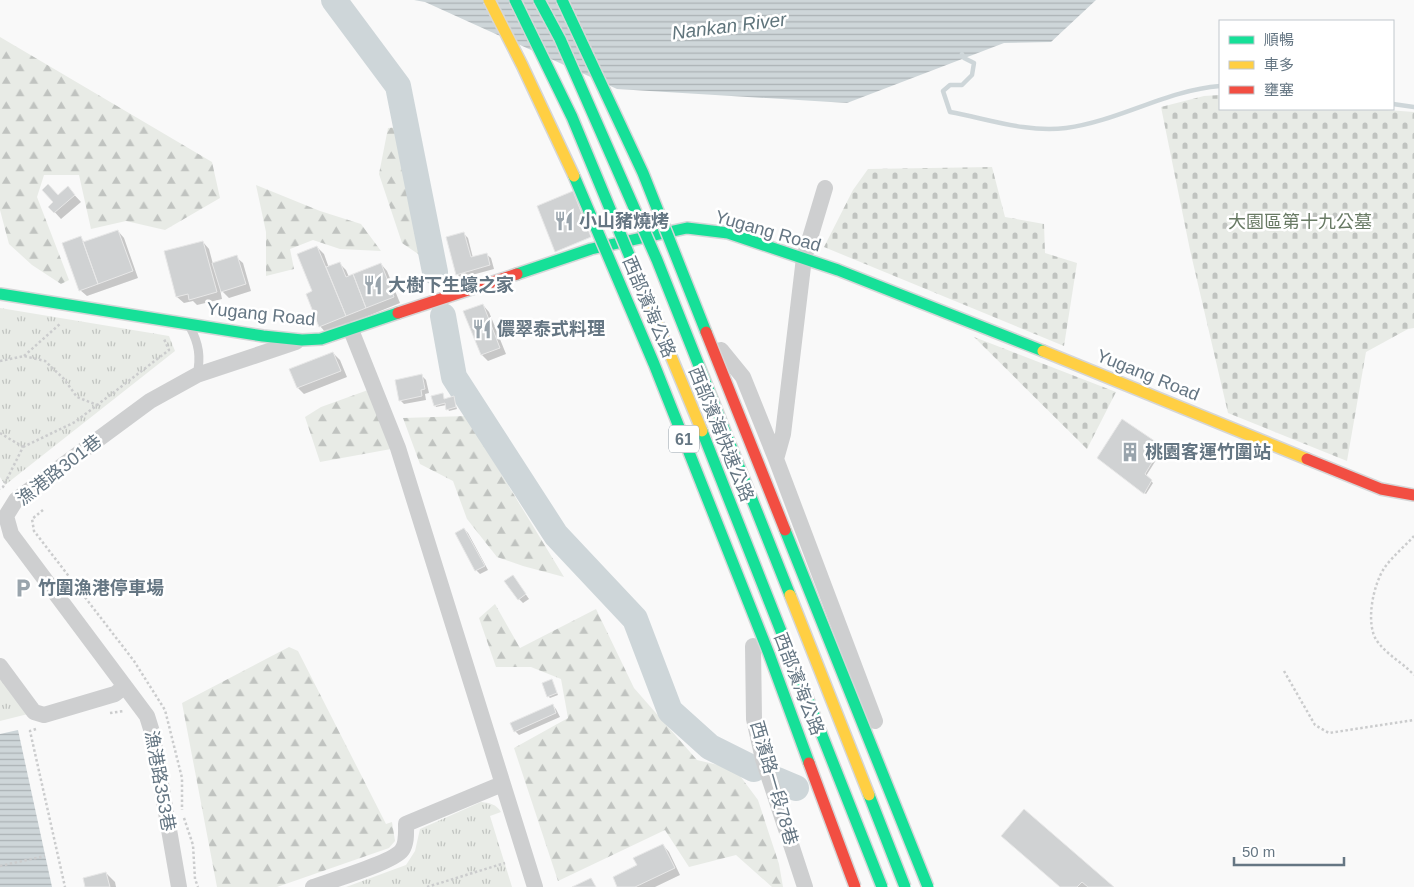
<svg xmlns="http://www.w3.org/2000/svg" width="1414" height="887" font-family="Arial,'Noto Sans TC',sans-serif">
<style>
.forest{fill:url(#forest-firs)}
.cemetery{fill:url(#cemetery-stones)}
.park{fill:url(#park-tufts)}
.water{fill:url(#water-rules)}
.shadow{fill:#0003}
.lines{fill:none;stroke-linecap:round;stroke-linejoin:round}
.stream{stroke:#ced6d9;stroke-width:4.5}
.river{stroke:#ced6d9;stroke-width:26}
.building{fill:#d0d2d3;stroke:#e8e8e8}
.fast-casing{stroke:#d5d6d7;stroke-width:14}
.slow-casing{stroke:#d5d6d7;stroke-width:14}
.jam-casing{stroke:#d5d6d7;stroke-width:14}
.path{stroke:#cbcccd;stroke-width:2.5;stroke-dasharray:2.5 2.5;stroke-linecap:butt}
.lane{stroke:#cecfd0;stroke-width:9}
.street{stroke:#cecfd0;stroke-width:16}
.fast{stroke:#16e098;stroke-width:11}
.slow{stroke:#ffcf43;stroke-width:11}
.jam{stroke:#f24e42;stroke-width:11}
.fast-bridge-casing{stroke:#d5d6d7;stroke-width:14;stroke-linecap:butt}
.slow-bridge-casing{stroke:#d5d6d7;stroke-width:14;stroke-linecap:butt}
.jam-bridge-casing{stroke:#d5d6d7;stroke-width:14;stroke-linecap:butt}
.fast-bridge{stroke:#16e098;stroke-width:11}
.slow-bridge{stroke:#ffcf43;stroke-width:11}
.jam-bridge{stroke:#f24e42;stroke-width:11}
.labels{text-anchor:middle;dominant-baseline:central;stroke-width:5;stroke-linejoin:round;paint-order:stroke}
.shield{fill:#fff;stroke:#939fa8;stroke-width:1}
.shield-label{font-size:16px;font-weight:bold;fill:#657683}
.poi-label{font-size:18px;font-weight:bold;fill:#657683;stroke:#fff;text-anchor:start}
.park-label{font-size:18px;fill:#687a64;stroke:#fff}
.street-label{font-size:18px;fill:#657683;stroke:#fff}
.water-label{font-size:19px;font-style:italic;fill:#60757c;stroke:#fff}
</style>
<defs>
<pattern id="forest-firs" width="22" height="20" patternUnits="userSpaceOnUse" patternTransform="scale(1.25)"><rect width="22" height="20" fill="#e8ebe6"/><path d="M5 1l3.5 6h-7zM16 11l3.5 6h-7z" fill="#c0c3c0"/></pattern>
<pattern id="cemetery-stones" width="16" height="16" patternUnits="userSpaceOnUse" patternTransform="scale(1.25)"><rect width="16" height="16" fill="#e8ebe6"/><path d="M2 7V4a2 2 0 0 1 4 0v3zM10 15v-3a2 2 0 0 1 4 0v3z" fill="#c0c3c0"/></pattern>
<pattern id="park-tufts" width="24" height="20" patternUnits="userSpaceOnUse" patternTransform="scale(1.25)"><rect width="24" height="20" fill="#e8ebe6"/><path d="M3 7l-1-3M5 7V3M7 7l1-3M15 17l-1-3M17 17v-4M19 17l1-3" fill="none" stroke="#c0c3c0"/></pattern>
<pattern id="water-rules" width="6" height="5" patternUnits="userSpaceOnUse" patternTransform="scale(1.25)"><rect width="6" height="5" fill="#ced6d9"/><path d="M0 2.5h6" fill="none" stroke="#abb2b5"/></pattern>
</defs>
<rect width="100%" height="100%" fill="#f9f9f9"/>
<path class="forest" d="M 0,37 L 212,162 L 220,198 L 165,230 L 126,221 L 91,229 L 79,175 L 44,175 L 37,197 L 69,280 L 61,284 L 32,265 L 9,244 L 0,210 Z
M 400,127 L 424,258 L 402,243 L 379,174 L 388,128 Z
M 256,185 L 320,211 L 361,224 L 381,251 L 340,249 L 313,240 L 290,249 L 294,269 L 266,276 L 266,232 Z
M 368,390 L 391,449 L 320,462 L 305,417 L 321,407 Z
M 466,416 L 564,577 L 523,566 L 497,557 L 467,519 L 453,481 L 420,464 L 403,418 Z
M 495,604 L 520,648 L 596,609 L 634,688 L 697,760 L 735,769 L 758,800 L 779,864 L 783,887 L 772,887 L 736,855 L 689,867 L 665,830 L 558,881 L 514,748 L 568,718 L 561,679 L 531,667 L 496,667 L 479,618 Z
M 289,647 L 298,651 L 386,824 L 392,822 L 395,841 L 389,848 L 277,887 L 217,887 L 182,703 Z"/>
<path class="cemetery" d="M 1220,95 L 1220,109 L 1374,109 L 1414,112 L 1414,328 L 1408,329 L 1366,352 L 1347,461 L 1228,413 L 1190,250 L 1161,107 L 1204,96 Z
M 992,167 L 1005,217 L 1044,224 L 1045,253 L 1077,263 L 1064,346 L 824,247 L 853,190 L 868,169 Z
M 974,337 L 1116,392 L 1087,449 Z"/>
<path class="park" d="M 0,308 L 169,336 L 175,351 L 5,485 L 0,477 Z
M 0,671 L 32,713 L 0,721 Z
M 481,802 C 490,803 496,804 501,812 L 490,816 L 512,887 L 346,887 L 406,865 L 415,851 L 420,829 Z"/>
<path class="water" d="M 414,0 L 1096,0 L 1051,42 L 1004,43 L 847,103 L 617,89 L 425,2 Z
M 18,730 L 52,887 L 0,887 L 0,734 Z"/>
<path class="shadow" d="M 68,188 L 81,202 L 61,219 L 50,207 Z
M 118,231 L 124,238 L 138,278 L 87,296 L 80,290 L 80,238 L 86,243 Z
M 464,234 L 468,238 L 473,258 L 486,254 L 491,258 L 494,269 L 461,278 L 457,274 Z
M 203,242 L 209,249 L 213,264 L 236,257 L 243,263 L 251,291 L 229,298 L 220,289 L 222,299 L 197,305 L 193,301 L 184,303 L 177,297 L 166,252 Z
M 317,247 L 324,254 L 329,268 L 340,264 L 346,270 L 349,277 L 381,264 L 387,271 L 400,303 L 326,333 L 320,326 L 314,292 Z
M 483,305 L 489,312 L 506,354 L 488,361 L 482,355 L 465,312 Z
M 333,353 L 340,360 L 347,377 L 304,394 L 298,388 Z
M 422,376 L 426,380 L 429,393 L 425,394 L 426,400 L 404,404 L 400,400 Z
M 442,395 L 445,400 L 453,398 L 457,409 L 449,411 L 446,405 L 436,407 L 435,405 Z
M 1123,421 L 1163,449 L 1146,476 L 1153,483 L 1146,494 L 1101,459 Z
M 464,529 L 468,533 L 488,570 L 480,574 L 476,570 Z
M 513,576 L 529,599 L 523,603 L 519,599 Z
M 553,683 L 558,695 L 550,698 L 548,696 Z
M 552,705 L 556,709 L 560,717 L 519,735 L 515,731 Z
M 1009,842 L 1112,887 L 1061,887 Z
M 663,845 L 669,852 L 680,875 L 655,887 L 619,887 L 638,866 Z
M 106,873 L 115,882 L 116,887 L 87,887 Z"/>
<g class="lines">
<path class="stream" d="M 962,54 L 964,58 L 974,63 L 972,75 L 962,85 L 950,85 L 943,91 L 950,112 C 988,119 1027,133 1066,128 C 1119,121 1167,90 1220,86
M 1393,104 L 1414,107"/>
<path class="river" d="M 334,0 L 398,86 L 435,272
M 443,316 L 454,377 L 556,535 L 635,619 L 670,711 L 710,747 L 754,769
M 777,780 L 796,788"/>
</g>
<path class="building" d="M 48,184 L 58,195 L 68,186 L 75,195 L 54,213 L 48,207 L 53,202 L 42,190 Z
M 573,191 L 591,237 L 555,252 L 537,206 Z
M 118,230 L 133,271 L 98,284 L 83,242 Z
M 464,232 L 471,257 L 487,253 L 490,265 L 456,275 L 446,237 Z
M 81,236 L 98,284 L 79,291 L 62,243 Z
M 203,241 L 217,292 L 189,300 L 188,294 L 176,297 L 164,251 Z
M 317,246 L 346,316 L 319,327 L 306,294 L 312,291 L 297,254 Z
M 237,255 L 246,284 L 221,292 L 212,263 Z
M 340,262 L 346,277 L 353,274 L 366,308 L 346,316 L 326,267 Z
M 381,263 L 394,297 L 366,308 L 353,274 Z
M 483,304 L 500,348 L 481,355 L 463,311 Z
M 333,352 L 341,371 L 297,388 L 289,369 Z
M 422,374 L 425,389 L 421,390 L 422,396 L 399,401 L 395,380 Z
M 443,393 L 444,399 L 454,396 L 456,407 L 446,410 L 445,403 L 434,406 L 431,396 Z
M 1122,419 L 1162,446 L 1145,474 L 1152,480 L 1144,494 L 1097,458 Z
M 464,528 L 485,566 L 475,571 L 455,533 Z
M 513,575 L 526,594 L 518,600 L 504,581 Z
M 552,679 L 557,693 L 547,697 L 542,683 Z
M 553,704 L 556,713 L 514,732 L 510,723 Z
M 1024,809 L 1114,887 L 1088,887 L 1082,882 L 1077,887 L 1060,887 L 1001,836 Z
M 663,844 L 675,868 L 635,887 L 617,887 L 613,877 L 637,865 L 633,858 Z
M 106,872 L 110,887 L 85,887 L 83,878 Z
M 591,878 L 596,887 L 572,887 Z"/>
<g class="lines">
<defs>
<path id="fast" d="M 517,274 L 591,249 L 687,228 L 728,233 L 838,270 L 1043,351
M 0,294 L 263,336 L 302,340 L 321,339 L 398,313"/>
<path id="slow" d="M 1043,351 L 1307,459"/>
<path id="jam" d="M 398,313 L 517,274
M 1307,459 L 1381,489 L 1414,495"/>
</defs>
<use href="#fast" class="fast-casing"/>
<use href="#slow" class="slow-casing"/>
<use href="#jam" class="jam-casing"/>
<path class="path" d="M 24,356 L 61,323
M 0,361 L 24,356 L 45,361 L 64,379 L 77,397 L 97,405
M 0,433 L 23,447 L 3,487 L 0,489
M 23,447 L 75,422 L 169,350 L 164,339
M 43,510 L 32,519 L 34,531 L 134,661 L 165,710 L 182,778 L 182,810
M 1414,536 C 1405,546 1393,556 1385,567 C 1373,584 1365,624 1377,641 C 1388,656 1402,662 1414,675
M 1284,671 L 1315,725 L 1329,733 L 1414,720
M 110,713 L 124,711
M 36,729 L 30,731 L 65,887
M 184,818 L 193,845 L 195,879 L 198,887
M 0,866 L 45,856
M 427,887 L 505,863"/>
<path class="lane" d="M 190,327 C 199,344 201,357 197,375"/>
<path class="street" d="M 351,330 L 398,448 L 535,887
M 721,350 L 743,377 L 776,459 L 875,721
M 776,459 L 783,434 L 804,258 L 825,188
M 753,646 L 754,719 L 763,759 L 805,887
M 0,666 L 34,712 L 44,715 L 115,694 L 124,687
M 179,887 L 152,732 L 147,716 L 11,534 L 6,516 L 16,500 L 150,401 L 197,375 L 296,342
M 313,887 C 330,881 394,862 402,850 C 407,843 406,832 406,824 L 502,784"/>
<use href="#fast" class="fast"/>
<use href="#slow" class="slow"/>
<use href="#jam" class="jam"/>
<defs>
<path id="fast-bridge" d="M 515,0 L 572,117 L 644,291
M 539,0 L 560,39 L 657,260 L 790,595
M 562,0 L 643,173 L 706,332
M 574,176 L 654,364 L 769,654 L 809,763
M 702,431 L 882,887
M 785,530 L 928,887
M 869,795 L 905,887"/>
<path id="slow-bridge" d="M 489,0 L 522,65 L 574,176
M 644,291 L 702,431
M 790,595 L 869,795"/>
<path id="jam-bridge" d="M 706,332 L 785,530
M 809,763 L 855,887"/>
</defs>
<use href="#fast-bridge" class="fast-bridge-casing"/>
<use href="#slow-bridge" class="slow-bridge-casing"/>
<use href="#jam-bridge" class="jam-bridge-casing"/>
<use href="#fast-bridge" class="fast-bridge"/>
<use href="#slow-bridge" class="slow-bridge"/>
<use href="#jam-bridge" class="jam-bridge"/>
</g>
<defs>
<symbol id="restaurant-bare" viewBox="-9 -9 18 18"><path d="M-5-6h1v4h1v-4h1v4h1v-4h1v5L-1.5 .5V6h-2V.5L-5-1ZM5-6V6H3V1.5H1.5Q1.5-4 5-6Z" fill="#99a4ac" stroke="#fff" stroke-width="2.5" paint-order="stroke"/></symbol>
<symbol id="building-bare" viewBox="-9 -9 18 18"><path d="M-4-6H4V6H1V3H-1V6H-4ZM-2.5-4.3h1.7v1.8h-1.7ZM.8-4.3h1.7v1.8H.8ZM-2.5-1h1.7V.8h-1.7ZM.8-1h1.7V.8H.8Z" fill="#99a4ac" stroke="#fff" stroke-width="2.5" paint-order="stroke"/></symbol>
<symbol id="parking-bare" viewBox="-9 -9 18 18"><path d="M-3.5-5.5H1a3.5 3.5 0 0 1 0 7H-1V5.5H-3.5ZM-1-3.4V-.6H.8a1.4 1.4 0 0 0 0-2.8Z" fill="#99a4ac" stroke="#fff" stroke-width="2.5" paint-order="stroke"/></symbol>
</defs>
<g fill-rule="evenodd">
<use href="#restaurant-bare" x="550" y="207" width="28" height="28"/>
<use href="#restaurant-bare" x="359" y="271" width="28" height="28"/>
<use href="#restaurant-bare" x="468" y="315" width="28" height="28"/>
<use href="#building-bare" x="1116" y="438" width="28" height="28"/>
<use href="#parking-bare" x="9" y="574" width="28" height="28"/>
</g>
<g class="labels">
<rect class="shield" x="669" y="425.5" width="30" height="27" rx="4"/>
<g class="shield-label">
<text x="684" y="439">61</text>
</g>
<g class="poi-label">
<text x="579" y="221">小山豬燒烤</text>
<text x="388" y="285">大樹下生蠔之家</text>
<text x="497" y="329">儂翠泰式料理</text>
<text x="1145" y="452">桃園客運竹圍站</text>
<text x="38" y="588">竹圍漁港停車場</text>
</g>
<g class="park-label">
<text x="1300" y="222">大園區第十九公墓</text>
</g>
<g class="street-label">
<text transform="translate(768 231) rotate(16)">Yugang Road</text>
<text transform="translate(649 307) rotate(67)">西部濱海公路</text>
<text transform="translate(261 314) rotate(6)">Yugang Road</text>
<text transform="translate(1148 375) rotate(22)">Yugang Road</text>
<text transform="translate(721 434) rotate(68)">西部濱海快速公路</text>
<text transform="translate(59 470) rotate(-38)">漁港路301巷</text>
<text transform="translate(799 684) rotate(69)">西部濱海公路</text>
<text transform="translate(160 781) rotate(80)">漁港路353巷</text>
<text transform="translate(774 783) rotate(74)">西濱路一段78巷</text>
</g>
<g class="water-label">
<text transform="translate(729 26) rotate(-7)">Nankan River</text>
</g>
</g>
<rect x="1219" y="20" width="175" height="90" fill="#ffffff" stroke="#c1c8cd"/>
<rect x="1229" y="36" width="25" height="8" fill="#16e098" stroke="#c1c8cd"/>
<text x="1264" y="45" font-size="15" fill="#657683">順暢</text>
<rect x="1229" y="61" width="25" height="8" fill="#ffcf43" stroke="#c1c8cd"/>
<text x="1264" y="70" font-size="15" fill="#657683">車多</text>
<rect x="1229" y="86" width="25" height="8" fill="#f24e42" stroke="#c1c8cd"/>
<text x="1264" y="95" font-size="15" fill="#657683">壅塞</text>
<path d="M1234 857v8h110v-8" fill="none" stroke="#657683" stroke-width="2.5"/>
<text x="1242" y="857" font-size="15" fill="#657683" stroke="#ffffff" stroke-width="4" paint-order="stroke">50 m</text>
</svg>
